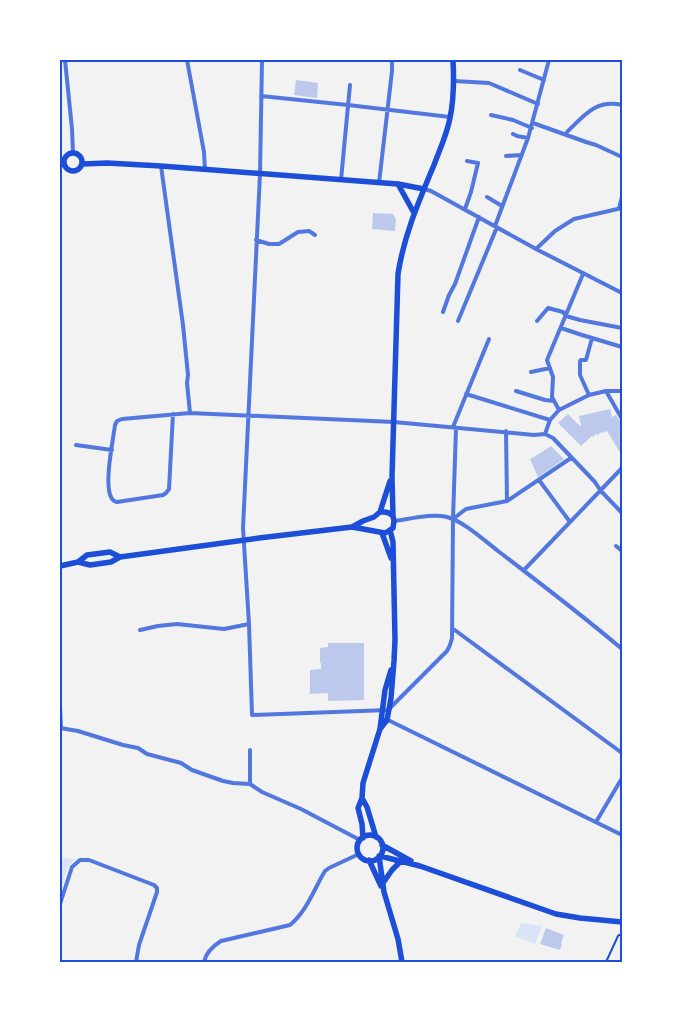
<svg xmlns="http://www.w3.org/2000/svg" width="682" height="1022" font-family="'Sofia Sans Condensed',sans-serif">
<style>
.green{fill:#dbe4f7}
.building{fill:#bdc9ec}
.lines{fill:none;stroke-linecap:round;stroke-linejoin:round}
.path{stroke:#1d4ed8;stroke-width:2}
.minor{stroke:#5277de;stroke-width:4}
.secondary{stroke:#1d4ed8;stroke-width:5.5}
.neatline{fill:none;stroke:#1d4ed8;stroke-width:2}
</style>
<rect width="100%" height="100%" fill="#f2f2f2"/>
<path class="green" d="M 60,857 L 74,859 L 68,867 L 60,889 Z
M 521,923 L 542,926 L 535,944 L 515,936 Z"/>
<path class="building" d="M 296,80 L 318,83 L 317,98 L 294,95 Z
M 373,213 L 393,214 L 396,219 L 395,231 L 372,229 Z
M 610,409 L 612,417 L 616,415 L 622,425 L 622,456 L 607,431 L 602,433 L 601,432 L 598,435 L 596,434 L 593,437 L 592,436 L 581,446 L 558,423 L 568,414 L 580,426 L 581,425 L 579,416 Z
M 551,446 L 564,459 L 538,477 L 530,459 L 534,457 Z
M 328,643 L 364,643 L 364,700 L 328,701 L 328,693 L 310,694 L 310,670 L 321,669 L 321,663 L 320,663 L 320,648 L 328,647 Z
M 546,928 L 564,935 L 561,943 L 562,944 L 560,950 L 540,944 Z"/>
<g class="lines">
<path class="path" d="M 606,962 L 618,936 L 619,935 L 622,935"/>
<path class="minor" d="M 65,60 L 72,129 L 73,153
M 187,60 L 204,152 L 205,170
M 262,60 L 260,174 L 243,528 L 249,624 L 252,715 L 388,710 L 447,651 L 450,645 L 452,638 L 453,519 L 456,428
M 520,70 L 544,80
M 454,81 L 489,83 L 538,104
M 261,96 L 348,105 L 450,117
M 491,115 L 513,120 L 532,128
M 533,123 L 586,142 L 596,145 L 622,157
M 513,134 L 517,136 L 528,138
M 566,135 L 567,132 C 584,116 595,99 622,105
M 506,156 L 522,155
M 161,166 L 183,325 L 188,375 L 187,383 L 190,413
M 341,180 L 350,85
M 379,183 L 392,71 L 392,60
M 424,189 L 431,191 L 536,249 L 622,293
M 487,197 L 502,206
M 619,208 L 622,197
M 465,209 L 471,192 L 478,163 L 467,161
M 495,226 L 528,138 L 549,60
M 256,240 L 269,244 L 279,244 L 298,232 L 309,231 L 315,235
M 536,249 L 555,231 L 574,219 L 622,208
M 443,312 L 449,295 L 455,284 L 479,217
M 458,321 L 497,227
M 537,321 L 548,308 L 563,312 L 566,316 L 580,320 L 622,328
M 561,328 L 582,335 L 622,347
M 531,372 L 550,368
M 516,391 L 545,400 L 554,401
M 606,391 L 622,419
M 466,394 L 550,420
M 589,395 L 580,375 L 580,361 L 581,360 L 586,360 L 592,338
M 559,410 L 552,397 L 553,377 L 547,360 L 583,274
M 173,414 L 169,489 L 166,493 L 163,495 L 117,502 C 114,501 113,501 111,497 C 104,483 113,441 115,425 L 117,421 L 122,419 L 190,413 L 394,422 L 534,435 L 545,434 L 553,438 L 595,482 L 600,490 L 622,513
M 453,427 L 489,339
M 506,431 L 507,501
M 545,434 L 550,420 L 559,410 L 589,395 L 606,391 L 622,391
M 76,445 L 112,450
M 539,480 L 570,522
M 453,519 L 466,509 L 507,501 L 571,458
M 394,521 C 410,519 432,513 447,517 C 463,521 485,541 498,551 C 540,583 582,615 622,649
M 616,546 L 622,551
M 524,570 L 622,468
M 452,628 L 622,753
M 140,630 L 158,626 L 177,624 L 224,629 L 249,624
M 60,706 L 61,728
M 386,719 L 622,835
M 60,728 L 78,731 L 123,745 L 138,748 L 147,754 L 181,763 L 192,770 L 223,781 L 233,783 L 250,784 L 262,792 L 301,809 L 360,840
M 250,784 L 250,750
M 596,822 L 622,778
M 60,904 L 72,867 L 80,860 L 89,860 L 154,885 L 157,888 L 157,892 L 139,945 L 136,962
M 204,962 C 206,952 213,946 221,941 L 290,925 C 307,911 314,889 325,871 L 329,868 L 359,854
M 621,962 L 622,960"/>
<path class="secondary" d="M64 162a9 9 0 1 1 18 0a9 9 0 1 1-18 0Z
M 82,164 L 107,163 L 161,166 L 398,184 L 424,189
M 398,184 L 414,213
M 380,512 L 390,481
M 393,516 L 392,477 L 398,274 C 404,235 419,201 434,165 C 440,149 447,134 450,118 C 454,99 454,79 453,60
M 382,533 L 391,558
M 78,562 L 87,555 L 110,552 L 120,557
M 60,566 L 78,562 L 90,565 L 111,562 L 120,557 L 259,538 L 352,527 L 385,533 L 390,530 L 393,528 L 394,521 L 393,516 L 389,513 L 385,512 L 380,512 L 374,517 L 363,521 L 352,527
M 380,729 L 387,720 L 391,698 L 394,661 L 395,640 L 393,542 L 390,530
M 362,798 L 367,807 L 376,837
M357 848a13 13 0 1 1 26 0a13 13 0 1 1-26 0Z
M 363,838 L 362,824 L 358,808 L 362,798 L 363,783 L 380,729 L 385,690 L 391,670
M 382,845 L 411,861
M 379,856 L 384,892 L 398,939 L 402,962
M 380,856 L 420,866 L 556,914 L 580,918 L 622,922
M 369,860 L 381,886
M 383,883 L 392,870 L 401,861"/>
</g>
<rect width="682" height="1022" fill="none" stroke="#ffffff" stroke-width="122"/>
<rect x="61" y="61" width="560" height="900" class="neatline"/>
</svg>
